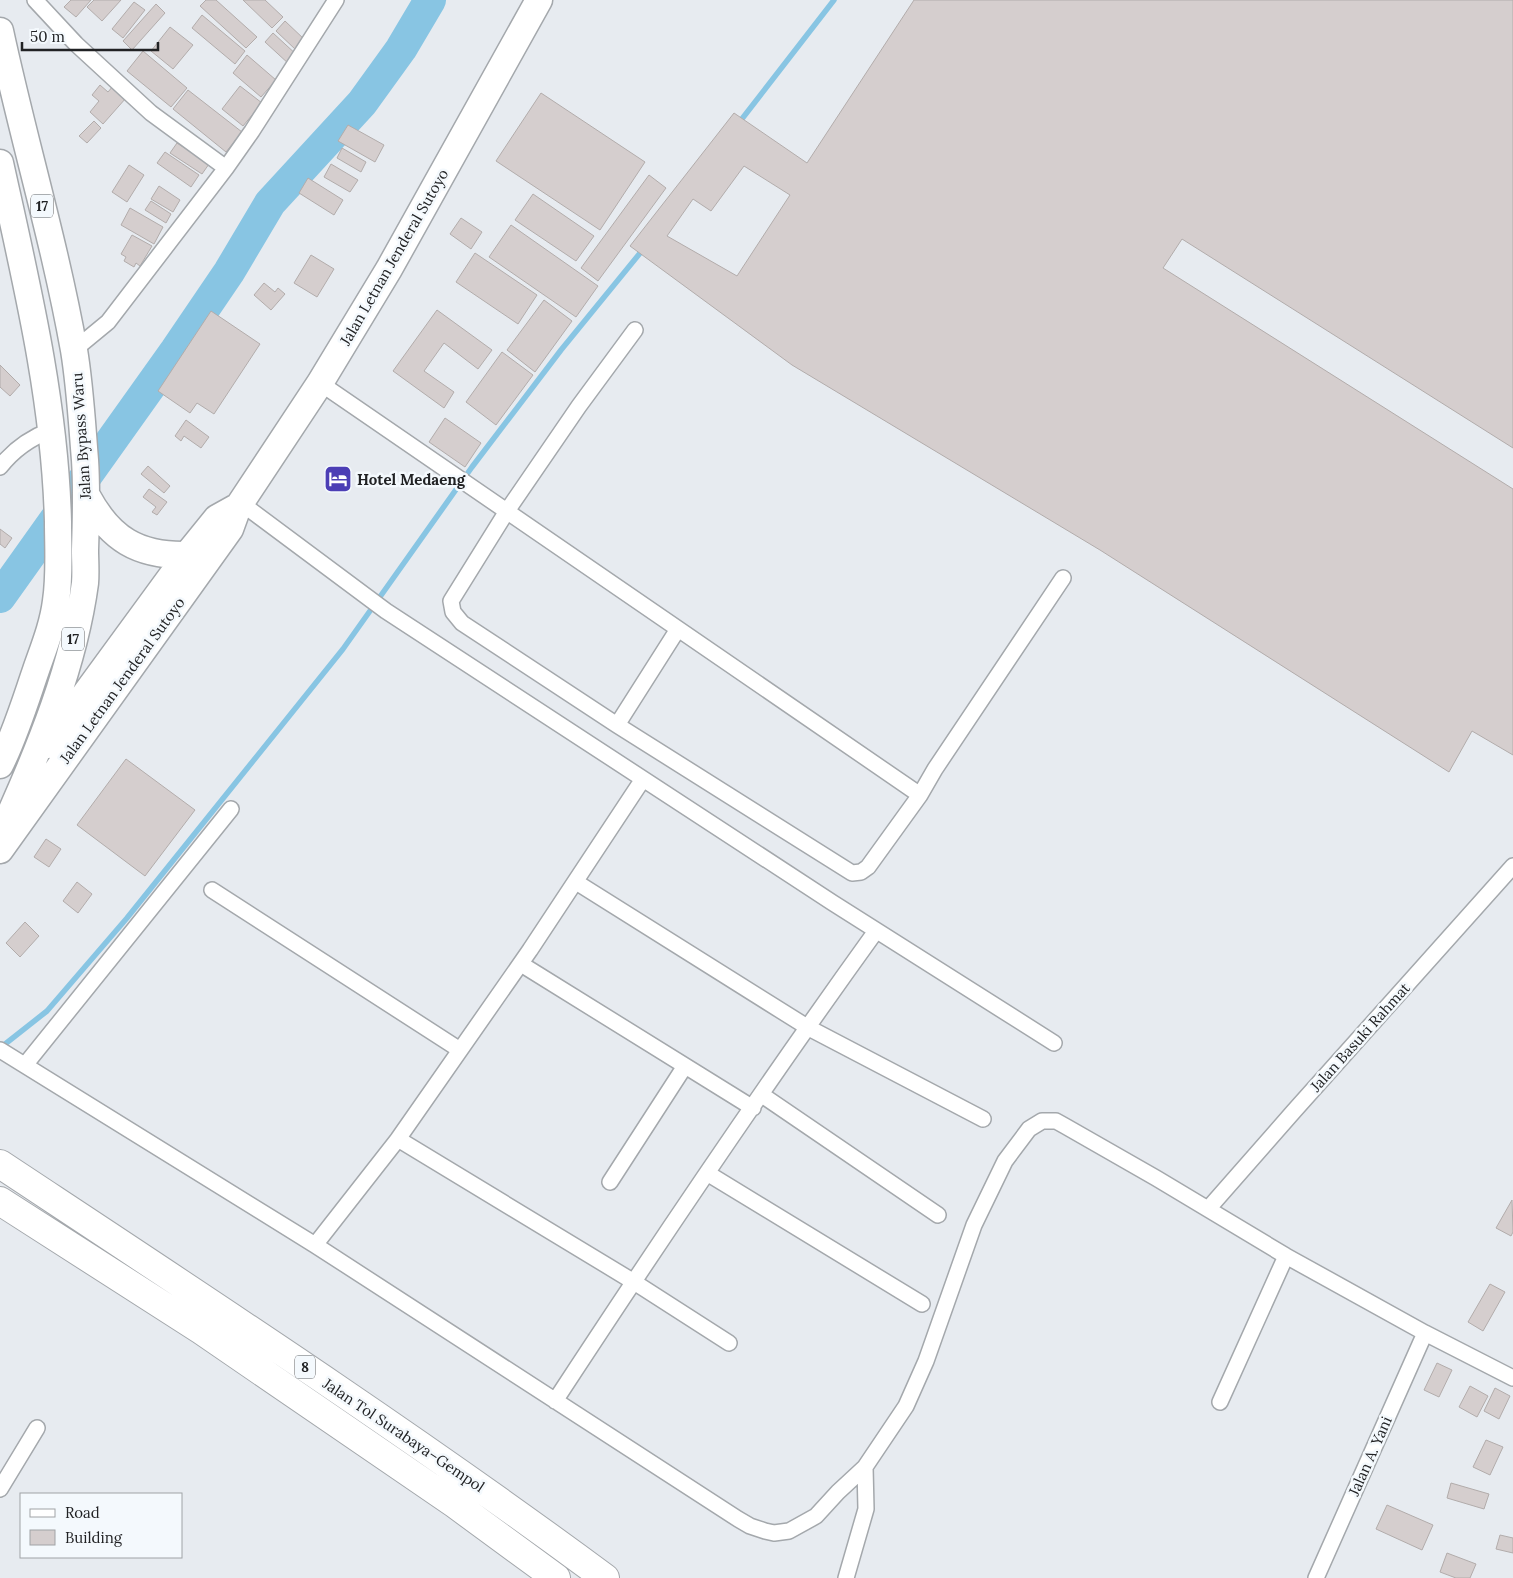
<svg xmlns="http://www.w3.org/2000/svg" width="1513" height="1578" font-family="Lora,serif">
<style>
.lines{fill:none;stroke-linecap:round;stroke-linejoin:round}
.stream{stroke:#88c5e3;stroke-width:5.5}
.river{stroke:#88c5e3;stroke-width:32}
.building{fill:#d5cece;stroke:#b2acab;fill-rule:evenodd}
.minor-casing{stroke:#a4a8ac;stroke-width:18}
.trunk-casing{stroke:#a4a8ac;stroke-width:29}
.motorway-casing{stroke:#a4a8ac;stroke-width:30}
.minor{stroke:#fff;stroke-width:15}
.trunk{stroke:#fff;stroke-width:26}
.motorway{stroke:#fff;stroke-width:28}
.labels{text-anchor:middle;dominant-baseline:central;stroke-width:5;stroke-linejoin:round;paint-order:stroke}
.shield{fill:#f4f9fd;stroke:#606265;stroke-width:1}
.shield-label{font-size:14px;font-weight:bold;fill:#212224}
.street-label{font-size:15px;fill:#212224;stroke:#f4f9fd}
.poi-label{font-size:15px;font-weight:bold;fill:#212224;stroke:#f4f9fd;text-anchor:start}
</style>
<rect width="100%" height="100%" fill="#e7ebf0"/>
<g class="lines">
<path class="stream" d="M 738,124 L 834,0
M 0,1048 L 47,1011 L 127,918 L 343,649 L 472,467 L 561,350 L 645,247"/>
<path class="river" d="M 0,597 L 176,350 L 229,272 L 270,203 L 362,103 L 401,49 L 430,0"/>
</g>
<path class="building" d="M 71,0 L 91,0 L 76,17 L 64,7 Z
M 94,0 L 121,0 L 102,21 L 87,7 Z
M 206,0 L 216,0 L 257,37 L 246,48 L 200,6 Z
M 243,0 L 265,0 L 283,17 L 272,28 Z
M 914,0 L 1513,0 L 1513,448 L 1182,239 L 1163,268 L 1513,489 L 1513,755 L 1472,731 L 1449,772 L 1100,550 L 792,365 L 630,246 L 734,113 L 807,163 ZM 744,166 L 790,195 L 737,276 L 667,236 L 693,199 L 711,211 Z
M 134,2 L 145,10 L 123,38 L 112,29 Z
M 156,4 L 165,13 L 132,50 L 123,41 Z
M 202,15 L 245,51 L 235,64 L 192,28 Z
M 285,21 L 305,40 L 296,50 L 276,31 Z
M 170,27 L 193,45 L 173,69 L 151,51 Z
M 273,33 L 298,56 L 290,65 L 265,42 Z
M 143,51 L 187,88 L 171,107 L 127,71 Z
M 247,55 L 276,80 L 261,97 L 233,73 Z
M 100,85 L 108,92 L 113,86 L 126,98 L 103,124 L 90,112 L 99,101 L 92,95 Z
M 240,86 L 262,103 L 243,126 L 222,109 Z
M 188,90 L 242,132 L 226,152 L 173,109 Z
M 541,93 L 645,162 L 600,230 L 496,161 Z
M 94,121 L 101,128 L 87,143 L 79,136 Z
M 348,125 L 384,145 L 375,162 L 338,141 Z
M 177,143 L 209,164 L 202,174 L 170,153 Z
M 342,148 L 366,162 L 361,172 L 337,158 Z
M 165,152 L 199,175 L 191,187 L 157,163 Z
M 331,164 L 358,180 L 350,192 L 324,177 Z
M 129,165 L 144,175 L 127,202 L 112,192 Z
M 649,175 L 666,188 L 598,281 L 581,268 Z
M 308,178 L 343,200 L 334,215 L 299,193 Z
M 159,186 L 180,200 L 173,212 L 151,199 Z
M 533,194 L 594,236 L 576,261 L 515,220 Z
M 151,201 L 171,214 L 166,223 L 145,210 Z
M 130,208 L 163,227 L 154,244 L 121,225 Z
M 461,218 L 482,232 L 471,249 L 450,234 Z
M 511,225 L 598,286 L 576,317 L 489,257 Z
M 132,235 L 152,246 L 140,266 L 136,263 L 134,267 L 124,261 L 126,257 L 121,254 Z
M 475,253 L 537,295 L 518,324 L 456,282 Z
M 311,255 L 334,269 L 317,297 L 294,283 Z
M 264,283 L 275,292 L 278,288 L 285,294 L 271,310 L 254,295 Z
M 544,300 L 572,321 L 535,372 L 507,350 Z
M 437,310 L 492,350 L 478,369 L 444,343 L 424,371 L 454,392 L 444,408 L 393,371 Z
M 211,311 L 260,344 L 214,414 L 197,403 L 190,413 L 158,391 Z
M 502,352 L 533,375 L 496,425 L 466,402 Z
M 0,365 L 20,385 L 10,396 L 0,387 Z
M 445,418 L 481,443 L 465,467 L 429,442 Z
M 186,420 L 209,437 L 201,448 L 184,436 L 181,441 L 175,436 Z
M 148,466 L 170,486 L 164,493 L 141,474 Z
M 149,489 L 167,502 L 157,515 L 152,512 L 156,507 L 143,497 Z
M 0,529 L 12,538 L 5,548 L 0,544 Z
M 126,759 L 195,810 L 145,876 L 77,825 Z
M 46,839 L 61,849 L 49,867 L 34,857 Z
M 77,882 L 92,894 L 78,913 L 63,901 Z
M 25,922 L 39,936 L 20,957 L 6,943 Z
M 1512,1200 L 1513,1232 L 1511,1236 L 1496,1228 Z
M 1490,1284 L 1505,1292 L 1483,1331 L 1468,1322 Z
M 1437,1363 L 1452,1370 L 1439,1397 L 1424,1390 Z
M 1470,1386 L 1488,1396 L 1477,1417 L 1459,1407 Z
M 1495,1388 L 1510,1396 L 1499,1419 L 1484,1411 Z
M 1486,1440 L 1503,1447 L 1490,1475 L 1473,1467 Z
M 1451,1483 L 1489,1494 L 1484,1509 L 1447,1498 Z
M 1387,1505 L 1433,1525 L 1422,1550 L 1376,1529 Z
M 1500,1535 L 1513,1538 L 1513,1553 L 1496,1549 Z
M 1447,1553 L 1476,1564 L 1470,1578 L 1456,1578 L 1440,1572 Z"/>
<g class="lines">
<defs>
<path id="minor" d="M 35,0 L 76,44 L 151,113 L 226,168
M 635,330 L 579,406 L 507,511 L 451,601 L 453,612 L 462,623 L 617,725 L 852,873 L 861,872 L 868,867 L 920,795 L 935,769 L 1063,578
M 74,350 L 108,322 L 226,168 L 252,131 L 336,0
M 320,383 L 920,795
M 0,467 C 14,449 30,438 51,430
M 241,503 L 386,611 L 833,903 L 1054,1043
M 617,725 L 678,629
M 576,882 L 807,1027 L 983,1119
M 212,890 L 460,1050
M 521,964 L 753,1108
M 0,1050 L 315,1245 L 738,1519 L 750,1526 L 765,1531 L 774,1533 L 789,1531 L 816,1516 L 838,1492 L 865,1467 L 906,1406 L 926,1361 L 974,1225 L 1005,1161 L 1029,1129 L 1042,1121 L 1056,1121 L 1065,1126 L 1156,1178 L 1286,1256 L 1425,1333 L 1513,1378
M 25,1065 L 231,809
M 762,1095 L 938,1215
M 398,1139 L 634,1282 L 729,1343
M 707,1173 L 922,1304
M 610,1182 L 685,1066
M 1208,1209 L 1294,1111 L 1513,866
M 315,1245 L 398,1139 L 530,950 L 643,779
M 555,1401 C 659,1242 765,1085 876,931
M 1220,1402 L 1286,1256
M 0,1489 L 37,1428
M 846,1578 L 866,1509 L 865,1467
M 1316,1578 L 1425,1333"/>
<path id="trunk" d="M 0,31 C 23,138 55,243 74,350 C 80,386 82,424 85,460 C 87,490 86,520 85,550 C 85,561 86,572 85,583 C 74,665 40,748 6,823
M 0,163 C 26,281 55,400 58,522 C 58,548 60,575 56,601 C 53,625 44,647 36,670 C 25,702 15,735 0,765
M 87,496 C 110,539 138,556 187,555
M 48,745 L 187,555 L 217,518 L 235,508
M 0,850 L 230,529 L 238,507 L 320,383 L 389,269 L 539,0"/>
<path id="motorway" d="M 0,1164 C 204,1299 409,1433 605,1578
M 0,1201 L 201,1330 L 455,1504 L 556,1578"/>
</defs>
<use href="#minor" class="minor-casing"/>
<use href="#trunk" class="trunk-casing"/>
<use href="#motorway" class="motorway-casing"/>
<use href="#minor" class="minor"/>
<use href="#trunk" class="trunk"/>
<use href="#motorway" class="motorway"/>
</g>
<defs>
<symbol id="hotel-square" viewBox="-11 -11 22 22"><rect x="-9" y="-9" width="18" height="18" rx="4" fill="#4c3eb5" stroke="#f4f9fd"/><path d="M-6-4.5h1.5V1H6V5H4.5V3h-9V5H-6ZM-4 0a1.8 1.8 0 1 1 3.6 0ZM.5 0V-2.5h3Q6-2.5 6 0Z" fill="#fff"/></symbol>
</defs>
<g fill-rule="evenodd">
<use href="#hotel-square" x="322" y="463" width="32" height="32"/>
</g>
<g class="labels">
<g class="shield">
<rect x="31" y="194.5" width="22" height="23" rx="4"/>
<rect x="62" y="627.5" width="22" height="23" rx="4"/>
<rect x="295" y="1355.5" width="20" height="23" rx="4"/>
</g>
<g class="shield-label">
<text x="42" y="206">17</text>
<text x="73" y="639">17</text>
<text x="305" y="1367">8</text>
</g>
<g class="street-label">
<text transform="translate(394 257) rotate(-60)">Jalan Letnan Jenderal Sutoyo</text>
<text transform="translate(81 436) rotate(-94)">Jalan Bypass Waru</text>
<text transform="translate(122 680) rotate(-54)">Jalan Letnan Jenderal Sutoyo</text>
<text transform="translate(1360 1037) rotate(-48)">Jalan Basuki Rahmat</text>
<text transform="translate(404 1435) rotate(34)">Jalan Tol Surabaya–Gempol</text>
<text transform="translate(1370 1456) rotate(-66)">Jalan A. Yani</text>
</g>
<g class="poi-label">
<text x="357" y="479">Hotel Medaeng</text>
</g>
</g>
<rect x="20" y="1493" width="162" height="65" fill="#f4f9fd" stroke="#a0a3a6"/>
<rect x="30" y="1509" width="25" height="8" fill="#ffffff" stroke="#a0a3a6"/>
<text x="65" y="1518" font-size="15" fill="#212224">Road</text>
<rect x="30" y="1530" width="25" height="15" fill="#d5cece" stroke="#a0a3a6"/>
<text x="65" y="1543" font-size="15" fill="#212224">Building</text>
<path d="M22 42v8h136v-8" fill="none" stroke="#212224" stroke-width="2.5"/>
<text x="30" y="42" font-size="15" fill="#212224" stroke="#f4f9fd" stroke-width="4" paint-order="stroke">50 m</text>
</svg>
